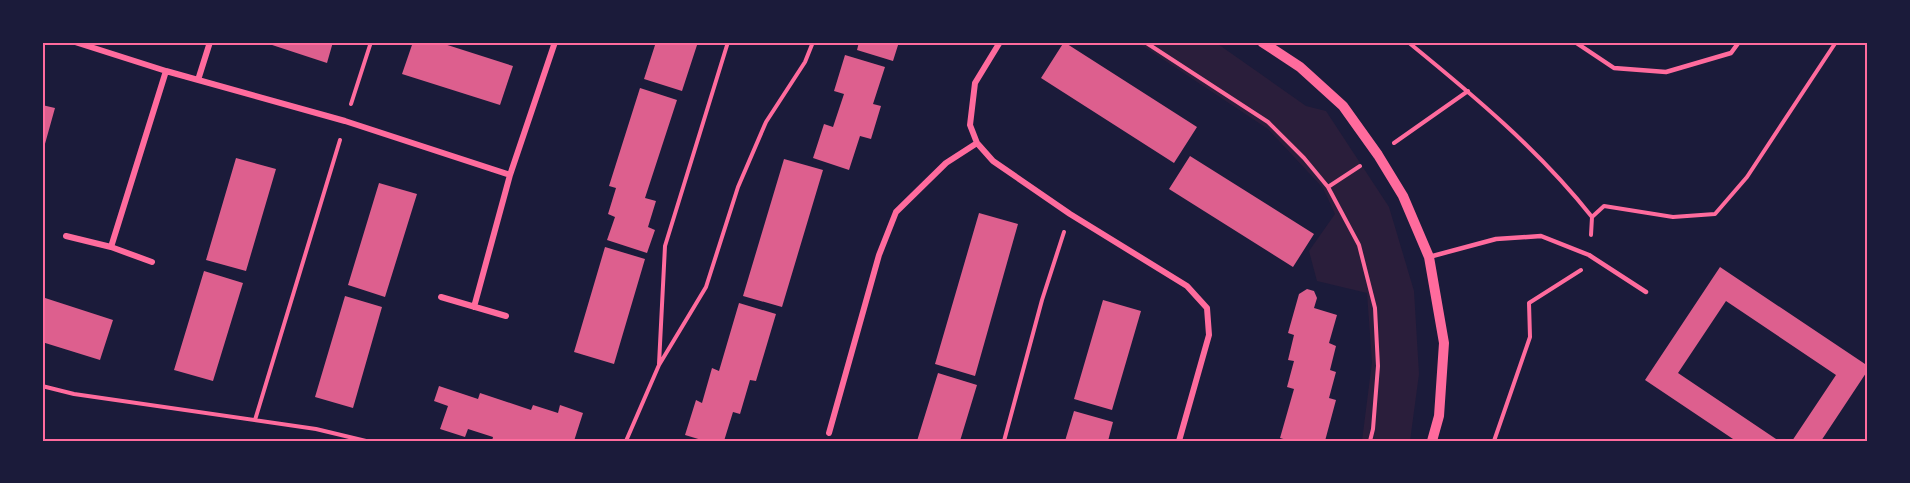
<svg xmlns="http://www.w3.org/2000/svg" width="1910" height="483" font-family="'Noto Sans',sans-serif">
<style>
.green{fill:#2a1e3b}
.building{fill:#dd5f8e}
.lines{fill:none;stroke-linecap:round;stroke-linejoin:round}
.path{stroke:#ff6b9d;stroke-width:4}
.service{stroke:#ff6b9d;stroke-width:4.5}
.minor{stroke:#ff6b9d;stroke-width:6}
.tertiary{stroke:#ff6b9d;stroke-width:10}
.neatline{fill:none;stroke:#ff6b9d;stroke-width:2}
</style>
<rect width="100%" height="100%" fill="#1b1b3a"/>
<path class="green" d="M 1137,42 L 1215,42 L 1306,106 L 1326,111 L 1389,207 L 1414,291 L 1419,374 L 1410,441 L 1362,441 L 1372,362 L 1367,293 L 1317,281 L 1309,251 L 1335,214 L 1323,188 L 1268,129 Z"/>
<path class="building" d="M 263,42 L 333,42 L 327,63 Z
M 413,42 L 438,42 L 513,66 L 500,105 L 402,74 Z
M 656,42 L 698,42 L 682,91 L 644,79 Z
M 859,42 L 899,42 L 893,61 L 857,50 Z
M 1064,42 L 1197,127 L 1174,163 L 1041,78 Z
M 845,55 L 885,67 L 873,104 L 881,106 L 871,139 L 860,136 L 849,170 L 813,158 L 824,124 L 833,127 L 844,94 L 834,91 Z
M 640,88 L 677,100 L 645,198 L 656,201 L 648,227 L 655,230 L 647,253 L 607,240 L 615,217 L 608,214 L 616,188 L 609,186 Z
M 42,105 L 55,108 L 43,151 L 42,151 Z
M 1190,156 L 1314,234 L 1293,267 L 1169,189 Z
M 236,158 L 276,169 L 246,271 L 206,260 Z
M 784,159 L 823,170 L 782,307 L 743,296 Z
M 379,183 L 417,194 L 385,297 L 348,285 Z
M 979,213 L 1018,224 L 975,376 L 935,364 Z
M 605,247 L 645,259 L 614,364 L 574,352 Z
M 1720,267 L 1868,366 L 1868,370 L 1821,441 L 1792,441 L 1836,375 L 1726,301 L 1678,373 L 1779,441 L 1736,441 L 1645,380 Z
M 204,271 L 243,283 L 213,381 L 174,370 Z
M 1307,289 L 1314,291 L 1317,298 L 1314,308 L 1337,315 L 1329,343 L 1336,346 L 1330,370 L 1336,372 L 1329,398 L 1336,400 L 1325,441 L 1290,441 L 1280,438 L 1294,389 L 1287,387 L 1294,361 L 1288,360 L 1294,335 L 1288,333 L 1299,294 Z
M 345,296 L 382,307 L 353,408 L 315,397 Z
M 42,297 L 113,320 L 100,360 L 42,342 Z
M 1103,300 L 1141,311 L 1112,410 L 1074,399 Z
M 739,303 L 776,314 L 756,381 L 750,380 L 740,414 L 733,412 L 724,441 L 705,441 L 685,435 L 696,400 L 702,403 L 712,368 L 719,371 Z
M 938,373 L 977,385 L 960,441 L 917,441 Z
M 439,386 L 478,399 L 480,393 L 531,410 L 533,405 L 558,413 L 560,405 L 583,413 L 574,441 L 492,441 L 493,437 L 468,429 L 465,437 L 440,429 L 448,406 L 434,401 Z
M 1074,411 L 1113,422 L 1108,441 L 1065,441 Z"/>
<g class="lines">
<path class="path" d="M 1145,42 L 1268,122 L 1304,158 L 1328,187 L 1359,245 L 1375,308 L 1378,366 L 1373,429 L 1370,441
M 1408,42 C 1473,95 1539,150 1592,217 L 1591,235
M 351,104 L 371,42
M 1394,143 L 1468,91
M 1328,187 L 1360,166
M 1592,217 L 1604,206 L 1673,217 L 1715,214 L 1747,177 L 1836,42
M 659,364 L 665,246 L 728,42
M 42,386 L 74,394 L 316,429 L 366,441
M 255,420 L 340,140
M 626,441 L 659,365 L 706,287 L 738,187 L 766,122 L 805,62 L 813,42
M 1004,441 L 1042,300 L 1064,232
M 1494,441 L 1530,337 L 1529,303 L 1581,270"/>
<path class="service" d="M 1575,42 L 1614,68 L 1666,72 L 1731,53 L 1739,42
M 1429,257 L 1496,239 L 1541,236 L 1589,255 L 1646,292"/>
<path class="minor" d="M 75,42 L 166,71 L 345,121 L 510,175
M 198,80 L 210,42
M 977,143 L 993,161 L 1070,214 L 1187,286 L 1207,308 L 1209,335 L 1179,441
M 66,236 L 111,247 L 152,262
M 111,247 L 166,71
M 441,297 L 506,316
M 474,307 L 510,175 L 555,42
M 829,433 L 879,255 L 896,212 L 946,163 L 977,143 L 970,125 L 975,83 L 1000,42"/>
<path class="tertiary" d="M 1262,42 L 1300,67 L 1343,106 L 1378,155 L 1403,196 L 1429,257 L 1444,343 L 1439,416 L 1432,441"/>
</g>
<rect width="1910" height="483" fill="none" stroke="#1b1b3a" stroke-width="87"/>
<rect x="44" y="44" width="1822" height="396" class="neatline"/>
</svg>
